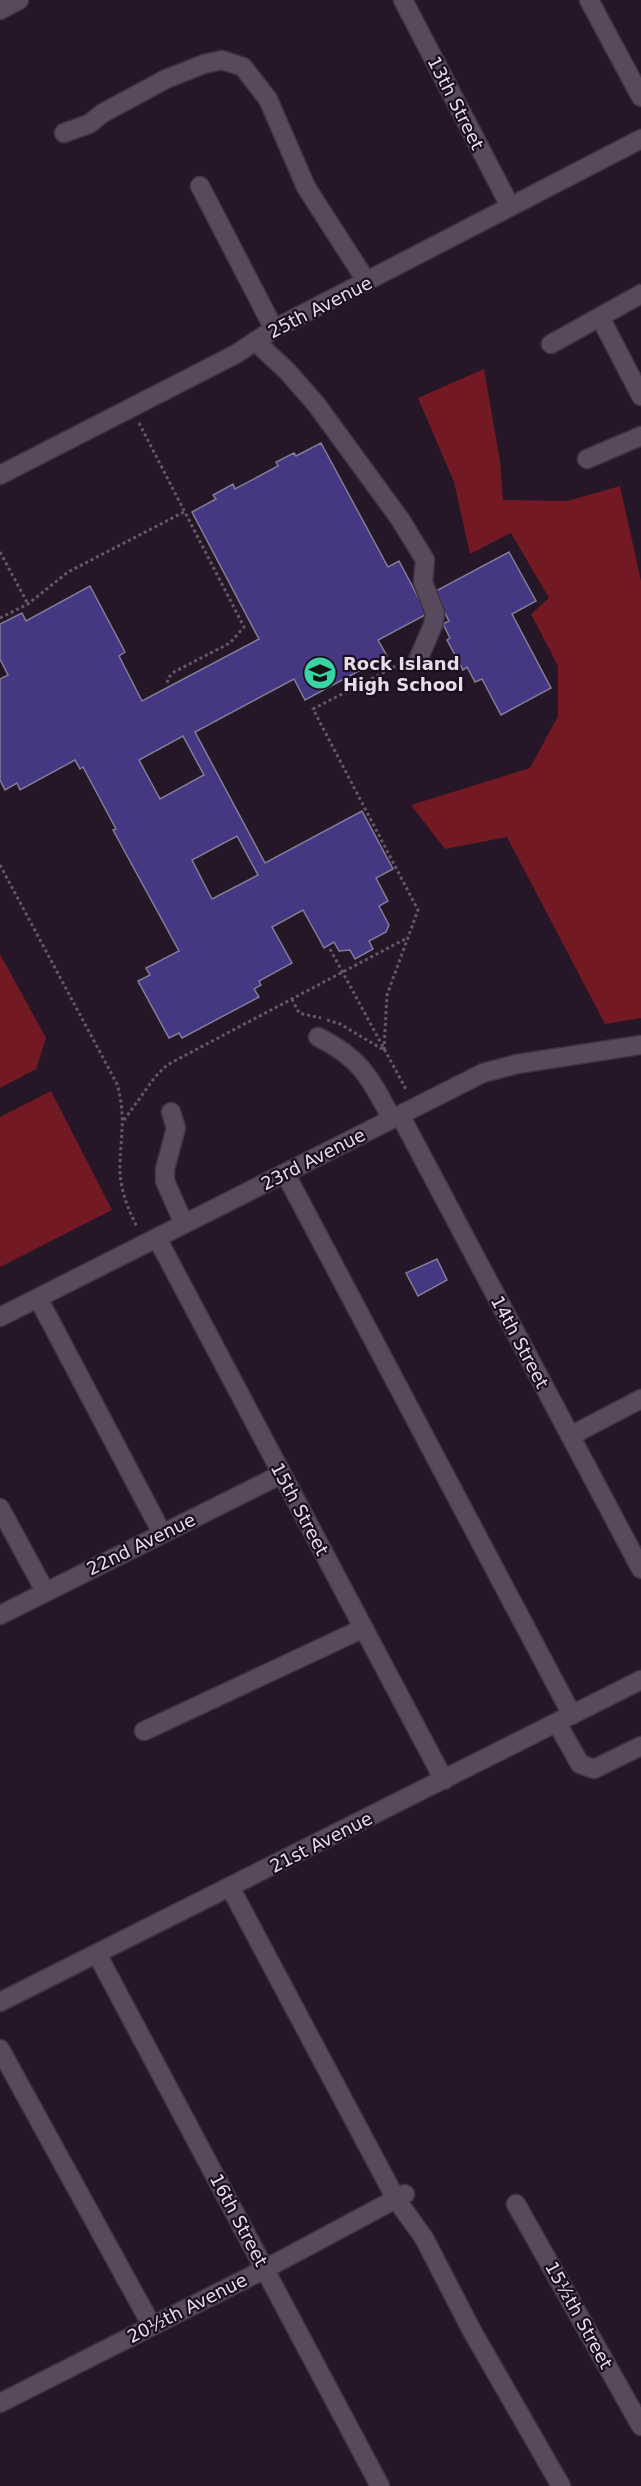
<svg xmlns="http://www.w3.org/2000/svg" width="641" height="2486" font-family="'DejaVu Sans',sans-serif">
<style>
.green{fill:#721924}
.building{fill:#463783;stroke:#807e97;stroke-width:1.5;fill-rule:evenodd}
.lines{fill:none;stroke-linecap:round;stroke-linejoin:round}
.minor-casing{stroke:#3d3341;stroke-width:21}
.path{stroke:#645767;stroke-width:3;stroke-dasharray:3 3;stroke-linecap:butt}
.minor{stroke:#58495d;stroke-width:18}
.labels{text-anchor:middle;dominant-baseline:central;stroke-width:4.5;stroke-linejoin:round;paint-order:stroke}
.street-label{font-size:18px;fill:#e7dde9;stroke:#1b0e1f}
.poi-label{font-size:18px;font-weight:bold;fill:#e7dde9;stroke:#1b0e1f;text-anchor:start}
</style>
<rect width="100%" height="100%" fill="#251728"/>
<path class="green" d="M 484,369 L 500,461 L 503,500 L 567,501 L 620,486 L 641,581 L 641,1018 L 605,1024 L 507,837 L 445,849 L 411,805 L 530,768 L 558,716 L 558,666 L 531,614 L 549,598 L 511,533 L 470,554 L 454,482 L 418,398 Z
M 0,954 L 46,1038 L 36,1069 L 0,1088 Z
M 51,1091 L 112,1210 L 0,1267 L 0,1117 Z"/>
<path class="building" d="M 321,443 L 388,567 L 399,561 L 427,614 L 378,640 L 387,656 L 305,700 L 294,679 L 195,732 L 265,863 L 362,811 L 393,869 L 376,878 L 388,901 L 379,906 L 389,925 L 386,932 L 369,941 L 373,949 L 355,959 L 350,950 L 339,951 L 334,942 L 324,948 L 303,910 L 272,927 L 292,963 L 259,981 L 261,985 L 254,989 L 259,997 L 182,1038 L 179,1033 L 169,1038 L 138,981 L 150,975 L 146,968 L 179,951 L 113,830 L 116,829 L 83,767 L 80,769 L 75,760 L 20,790 L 17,783 L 5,790 L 0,780 L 0,679 L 8,675 L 0,659 L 0,624 L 22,613 L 26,621 L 90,586 L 125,652 L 119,656 L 142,701 L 259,639 L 192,512 L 216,499 L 213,495 L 233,484 L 235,489 L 278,466 L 276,462 L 294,453 L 296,456 ZM 183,736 L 204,775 L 160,799 L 139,760 ZM 237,836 L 258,875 L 212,899 L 192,860 Z
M 509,552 L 536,601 L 512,614 L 551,688 L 501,715 L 482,679 L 475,682 L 467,667 L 463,670 L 447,640 L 450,638 L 443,624 L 449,621 L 434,592 Z
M 437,1259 L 447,1280 L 418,1296 L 406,1273 Z"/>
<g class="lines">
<defs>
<path id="minor" d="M 403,0 L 510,206
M 589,0 L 641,97
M 0,10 L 19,0
M 64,133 L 89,124 L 103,113 L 166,79 L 204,64 L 222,60 L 243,67 L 268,99 L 306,187 L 367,282
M 200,186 L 274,329
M 600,317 L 641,396
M 255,341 L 287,371 L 316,404 L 400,519 L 425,560 L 423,582 L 435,613 L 433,625 L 418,660
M 551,344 L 641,294
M 587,459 L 641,436
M 0,475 L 236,354 L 274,329 L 641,139
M 318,1037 C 362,1059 370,1078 392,1119
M 171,1112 L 176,1128 L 165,1169 L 165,1181 L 184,1224
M 400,1115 L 641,1569
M 285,1173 L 572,1715
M 157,1238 L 444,1780
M 38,1298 L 162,1533
M 0,1317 L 483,1073 L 517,1064 L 641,1045
M 570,1436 L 641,1399
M 0,1508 L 45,1591
M 0,1615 L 282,1474
M 557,1723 L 580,1764 L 594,1769 L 641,1746
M 144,1731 L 364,1628
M 230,1887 L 396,2199 L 424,2238 L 472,2331 L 561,2486
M 97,1954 L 380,2486
M 0,2002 L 641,1680
M 0,2049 L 152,2326
M 516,2204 L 641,2426
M 0,2403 L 265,2269 L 405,2194"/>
</defs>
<use href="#minor" class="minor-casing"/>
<path class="path" d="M 139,423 L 244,627 L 230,643 L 174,672 L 168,678 L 167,684
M 0,552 L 28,604
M 0,618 L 28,604 L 68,572 L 184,512
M 0,865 L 117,1084 C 126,1116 121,1132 120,1164 C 119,1187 127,1207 137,1227
M 330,949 L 407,1091
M 292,999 L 299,1013 L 321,1018
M 327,1020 L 340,1024 L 382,1049
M 384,1050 L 387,995 L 418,910 L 313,709 L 402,663
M 124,1120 L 155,1077 L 167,1065 L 407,938"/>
<use href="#minor" class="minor"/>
</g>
<defs>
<symbol id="school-disc" viewBox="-11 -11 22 22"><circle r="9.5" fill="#39d4a5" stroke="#1b0e1f"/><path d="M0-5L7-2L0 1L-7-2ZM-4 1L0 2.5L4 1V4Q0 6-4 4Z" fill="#111"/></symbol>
</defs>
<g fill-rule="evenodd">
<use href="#school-disc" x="301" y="654" width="38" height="38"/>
</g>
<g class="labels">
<g class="street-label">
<text transform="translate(456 103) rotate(63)">13th Street</text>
<text transform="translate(320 307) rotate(-27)">25th Avenue</text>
<text transform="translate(313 1159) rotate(-27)">23rd Avenue</text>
<text transform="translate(520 1342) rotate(62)">14th Street</text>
<text transform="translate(300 1509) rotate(62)">15th Street</text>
<text transform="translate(141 1544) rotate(-26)">22nd Avenue</text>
<text transform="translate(321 1842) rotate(-27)">21st Avenue</text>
<text transform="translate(239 2220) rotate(62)">16th Street</text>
<text transform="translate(187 2308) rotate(-27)">20½th Avenue</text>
<text transform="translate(579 2315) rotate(61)">15½th Street</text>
</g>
<g class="poi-label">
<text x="343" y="663">Rock Island<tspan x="343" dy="21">High School</tspan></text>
</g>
</g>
</svg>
